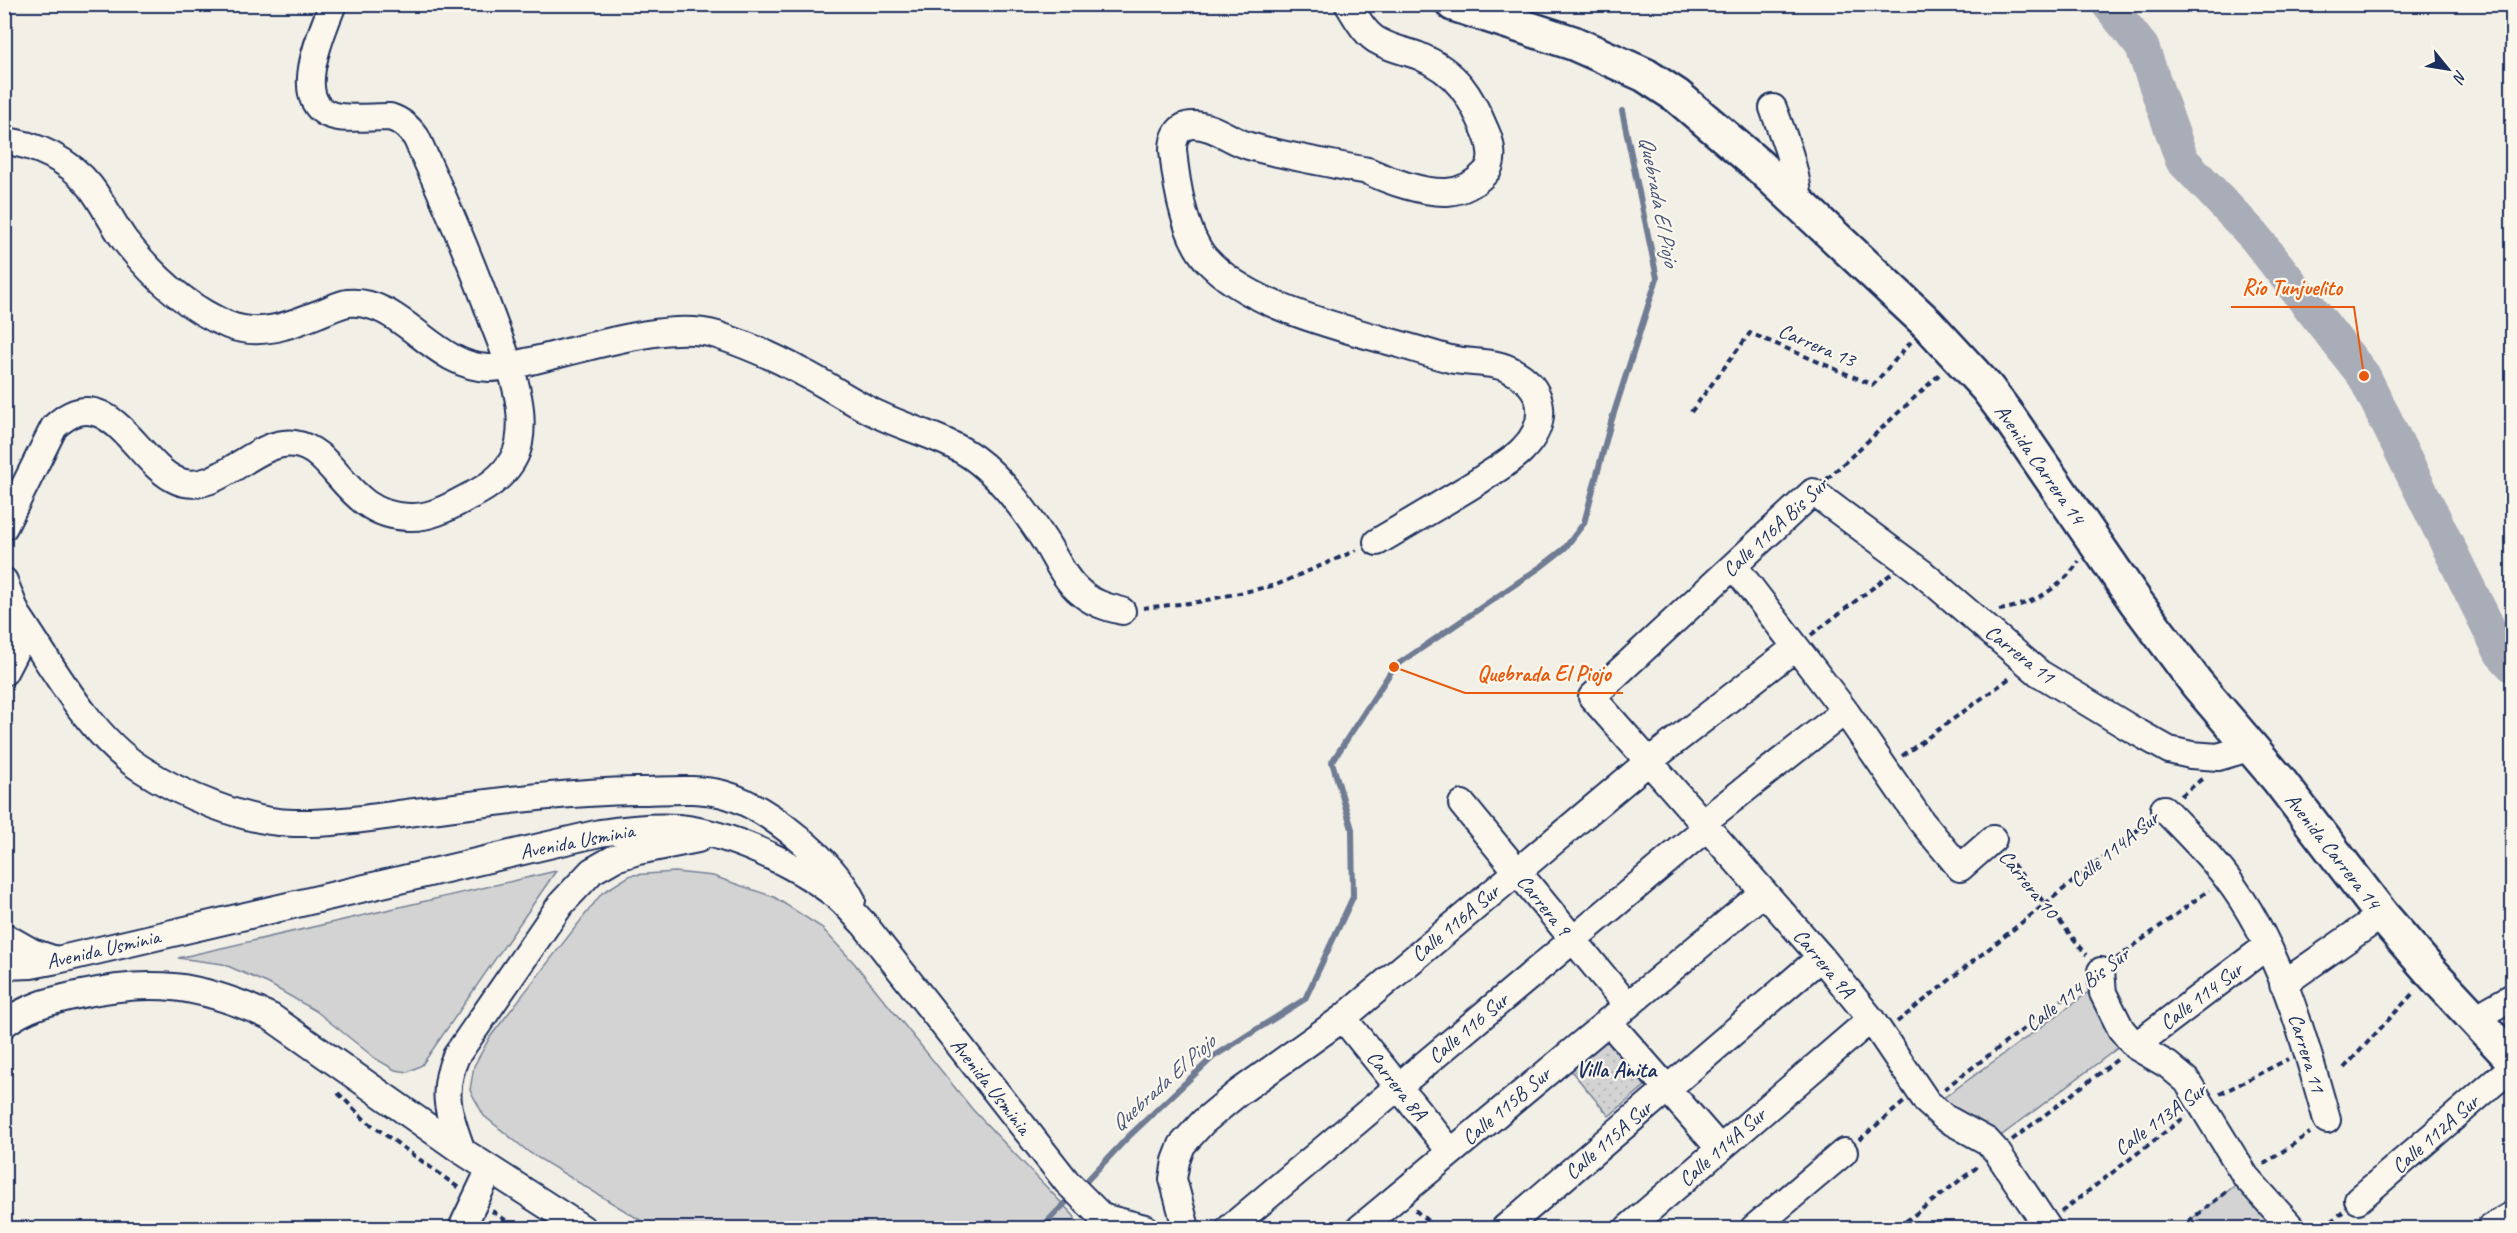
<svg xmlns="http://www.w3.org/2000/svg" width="2517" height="1233" font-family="Caveat,sans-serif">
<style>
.grass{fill:#d2d3d2;stroke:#768198;stroke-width:1.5}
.park{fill:url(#park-dots);stroke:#768198;stroke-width:1.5}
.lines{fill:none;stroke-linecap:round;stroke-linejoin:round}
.stream{stroke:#707b93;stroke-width:6}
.river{stroke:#a9adb7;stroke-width:34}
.minor-casing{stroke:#1b2f5e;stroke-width:30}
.major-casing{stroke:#1b2f5e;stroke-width:38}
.path{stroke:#1b2f5e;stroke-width:4;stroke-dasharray:6 4.5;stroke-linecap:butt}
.minor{stroke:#fbf7ec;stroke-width:26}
.major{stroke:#fbf7ec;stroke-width:33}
.labels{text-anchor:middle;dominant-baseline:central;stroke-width:4.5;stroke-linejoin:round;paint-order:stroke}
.street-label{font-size:21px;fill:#1b2f5e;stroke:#fbf7ec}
.water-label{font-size:22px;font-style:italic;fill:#465579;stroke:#fbf7ec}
.neighbourhood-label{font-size:22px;font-weight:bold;fill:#1b2f5e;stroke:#fbf7ec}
.leader{fill:none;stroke:#e8590c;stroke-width:2}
.callout-dot{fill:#e8590c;stroke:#fbf7ec;stroke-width:2}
.callout-label{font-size:22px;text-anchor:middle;font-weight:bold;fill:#e8590c;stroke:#fbf7ec;stroke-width:4.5;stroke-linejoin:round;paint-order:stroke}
</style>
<defs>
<pattern id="park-dots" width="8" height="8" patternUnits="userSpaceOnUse" patternTransform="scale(1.5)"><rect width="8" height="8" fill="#d2d3d2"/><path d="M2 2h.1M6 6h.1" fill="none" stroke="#b4b5b7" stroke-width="1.8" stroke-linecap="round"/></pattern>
</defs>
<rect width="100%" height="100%" fill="#f2efe6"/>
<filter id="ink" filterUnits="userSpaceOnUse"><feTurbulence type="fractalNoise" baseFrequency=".0167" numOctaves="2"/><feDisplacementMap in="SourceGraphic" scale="12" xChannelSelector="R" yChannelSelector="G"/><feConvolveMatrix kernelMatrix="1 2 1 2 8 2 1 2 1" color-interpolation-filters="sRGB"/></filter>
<g filter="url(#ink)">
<path class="grass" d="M 556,871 L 422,1065 L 408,1072 L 395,1070 L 376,1059 L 316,1011 L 269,984 L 223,964 L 178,958 Z
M 675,872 L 713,876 L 774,897 L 821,927 L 855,964 L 973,1110 L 1074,1216 L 1079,1228 L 653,1228 L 530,1153 L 484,1116 L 470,1090 L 474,1066 L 490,1037 L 602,893 L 631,875 Z
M 2093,989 L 2119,1047 L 1998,1138 L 1942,1099 Z
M 2246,1177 L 2292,1228 L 2180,1228 Z"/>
<path class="park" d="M 1603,1036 L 1645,1086 L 1609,1116 L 1567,1066 Z"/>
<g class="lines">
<path class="stream" d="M 1596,4 L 1598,9
M 1080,1188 L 1127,1138 L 1213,1057 L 1305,999 L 1353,897 L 1352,829 L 1332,762 L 1394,667 L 1542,566 L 1565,548 L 1584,523 L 1611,422 L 1657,278 L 1622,111
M 1045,1228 L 1046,1223 L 1073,1195"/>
<path class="river" d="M 2108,4 L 2142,47 L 2182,160 L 2254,236 L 2364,376 L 2501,653 L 2512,665"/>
<defs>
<path id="minor" d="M 1348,4 C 1357,18 1365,35 1380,42 C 1392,49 1406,51 1419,56 C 1457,72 1471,96 1486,132 C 1491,143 1495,162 1486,172 C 1476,183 1462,191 1447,192 C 1423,193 1389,181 1368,171 C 1328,163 1288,157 1249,146 C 1231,141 1214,125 1193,125 C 1178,125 1173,138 1173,150 C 1176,182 1184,233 1205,258 C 1245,303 1324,323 1380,339 C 1404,345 1427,353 1450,359 C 1473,364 1496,360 1516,373 C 1547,391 1547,425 1523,449 C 1511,462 1493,471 1479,481 C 1445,502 1411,522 1377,542
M 1773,108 C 1785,140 1797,170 1799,204
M 4,141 C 36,144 70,161 90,186 C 104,204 113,225 126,242 C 153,276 187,308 228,325 C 262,338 292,324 323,312 C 331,309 340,304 348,303 C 401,298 433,367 489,368 C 504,368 521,363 535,360 C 584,349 670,320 717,335 C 747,345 775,357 802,372 C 828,385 851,402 877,414 C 909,430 945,437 974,458 C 1003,479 1027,513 1046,543 C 1056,559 1065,580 1080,592 C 1092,603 1106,607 1122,611
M 4,527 L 54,427 C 108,375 137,465 178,481 C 218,497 254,438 295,444 C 337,450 346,516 409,517 C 431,518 449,507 468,497 C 490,487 514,469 519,443 C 527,399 506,357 491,316 C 469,255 443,196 416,137 C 408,127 402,121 390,117 C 373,117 355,119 339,117 C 286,110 322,32 333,4
M 1734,566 L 1845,711 L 1921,821 L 1960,868 L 1993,839
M 4,581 L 19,620 L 18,645 L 4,672
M 17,614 C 51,664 89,735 140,768 C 180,794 246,823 294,823 C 334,824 375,817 415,812 C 488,803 562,792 636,791 C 665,791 696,787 723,794 C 767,806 832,860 852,900
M 1462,804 L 1627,1005
M 2164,809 C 2185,831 2208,853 2226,877 C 2279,945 2304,1038 2327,1120
M 1702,823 L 1845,711
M 4,936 L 32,952 L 56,960
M 4,966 L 31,965 L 57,960 L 600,833 C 626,829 652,826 678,828 C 727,832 796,864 834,894 C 845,902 854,914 864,924 L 1067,1182 L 1102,1217 L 1145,1228
M 2101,971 L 2103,993 L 2121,1029 L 2135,1046 L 2168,1065 L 2187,1081 L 2246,1177 L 2292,1228
M 2283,984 L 2382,915
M 1343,1018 L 1451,1152
M 2475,1018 L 2512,997
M 1608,1021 L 1720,1149
M 4,1024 C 26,1007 50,1001 77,995 C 153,978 200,984 271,1017 L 462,1151 L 582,1228
M 2135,1046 L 2267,946
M 462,1151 C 449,1115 440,1093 456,1056 L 561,904 L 592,871 L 615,858 L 638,851 L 698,839
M 2358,1200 L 2512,1067
M 462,1228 L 490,1169
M 1186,1228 L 1173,1179 L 1176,1161 L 1182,1145 L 1203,1122 L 1238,1093 L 1343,1018 L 1648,762 L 1796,647
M 1230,1228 L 1706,828
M 1360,1228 L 1764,892
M 1505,1228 L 1821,957
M 1628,1228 L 1871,1019
M 1754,1228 L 1844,1152
M 2048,1228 L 1997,1152 L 1987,1141 L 1945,1118 L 1927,1102 L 1871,1019 L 1821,957 L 1592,697 L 1813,492 L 1921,572 L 2039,673 L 2130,728 L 2169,750 L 2191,755 L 2218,757 L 2252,747
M 2490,1228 L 2512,1215"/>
<path id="major" d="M 1453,4 L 1573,43 L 1645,75 L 1677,96 L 1757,164 L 1927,323 L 1987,388 L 2011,420 L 2136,602 L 2197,684 L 2278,779 L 2382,915 L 2432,973 L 2512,1059"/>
</defs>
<use href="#minor" class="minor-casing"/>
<use href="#major" class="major-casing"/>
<path class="path" d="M 1691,412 L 1750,333 L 1873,385 L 1911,342
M 1827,479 L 1941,373
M 1143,608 L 1198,602 L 1276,585 L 1357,550
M 1999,610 C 2031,605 2061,589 2079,561
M 1811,635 L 1891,574
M 1902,756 L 2010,678
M 2181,796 L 2203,778
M 2006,856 L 2087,955
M 2116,959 L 2209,890
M 1897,1022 L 2149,821
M 2344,1068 L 2415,991
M 1944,1089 L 2082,985
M 338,1093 L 365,1120 L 459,1188
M 2220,1094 L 2288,1059
M 1859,1140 L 1904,1102
M 2012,1140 L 2118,1059
M 2264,1164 L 2310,1133
M 1415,1210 L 1436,1228
M 492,1211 L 517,1228
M 2061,1212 L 2186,1116
M 1897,1228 L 1980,1165
M 2180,1228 L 2229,1190
M 2322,1228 L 2343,1212"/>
<use href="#minor" class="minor"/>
<use href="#major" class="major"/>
</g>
</g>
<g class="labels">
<g class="street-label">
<text transform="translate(1817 345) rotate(23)">Carrera 13</text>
<text transform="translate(2040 464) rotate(55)">Avenida Carrera 14</text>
<text transform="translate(1775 527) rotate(-43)">Calle 116A Bis Sur</text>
<text transform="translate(2020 654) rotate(38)">Carrera 11</text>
<text transform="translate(577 841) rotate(-11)">Avenida Usminia</text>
<text transform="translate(2114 849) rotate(-39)">Calle 114A Sur</text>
<text transform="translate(2333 851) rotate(52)">Avenida Carrera 14</text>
<text transform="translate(2029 884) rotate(51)">Carrera 10</text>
<text transform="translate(1544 905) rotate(51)">Carrera 9</text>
<text transform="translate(1455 923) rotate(-40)">Calle 116A Sur</text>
<text transform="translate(103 949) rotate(-13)">Avenida Usminia</text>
<text transform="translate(1824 963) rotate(50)">Carrera 9A</text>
<text transform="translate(2077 989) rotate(-37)">Calle 114 Bis Sur</text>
<text transform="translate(2201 996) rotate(-37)">Calle 114 Sur</text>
<text transform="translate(1468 1028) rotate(-40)">Calle 116 Sur</text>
<text transform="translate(2307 1053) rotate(73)">Carrera 11</text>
<text transform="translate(1397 1085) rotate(51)">Carrera 8A</text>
<text transform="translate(991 1086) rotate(52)">Avenida Usminia</text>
<text transform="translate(1506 1106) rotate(-40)">Calle 115B Sur</text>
<text transform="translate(2160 1119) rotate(-36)">Calle 113A Sur</text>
<text transform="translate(2435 1134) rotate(-41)">Calle 112A Sur</text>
<text transform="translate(1608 1140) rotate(-41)">Calle 115A Sur</text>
<text transform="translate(1722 1147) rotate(-41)">Calle 114A Sur</text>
</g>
<g class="water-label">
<text transform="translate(1659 201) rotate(79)">Quebrada El Piojo</text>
<text transform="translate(1163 1083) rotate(-42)">Quebrada El Piojo</text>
</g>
<g class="neighbourhood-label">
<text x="1616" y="1070">Villa Anita</text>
</g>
</g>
<path class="leader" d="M2364 376L2354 307H2231M1394 667L1465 693H1623"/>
<g class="callout-dot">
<circle cx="2364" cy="376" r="6"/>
<circle cx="1394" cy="667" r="6"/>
</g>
<g class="callout-label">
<text x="2292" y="295">Río Tunjuelito</text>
<text x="1544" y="681">Quebrada El Piojo</text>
</g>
<rect width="2517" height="1233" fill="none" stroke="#fbf7ec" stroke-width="24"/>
<rect x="12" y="12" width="2493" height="1209" fill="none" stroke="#1b2f5e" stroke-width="2" filter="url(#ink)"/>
<g transform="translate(2448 69) rotate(120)" stroke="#fbf7ec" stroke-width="4.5" paint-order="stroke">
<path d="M0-4.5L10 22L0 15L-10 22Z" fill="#1b2f5e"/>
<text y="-9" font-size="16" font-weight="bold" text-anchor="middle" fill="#1b2f5e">N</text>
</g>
</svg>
